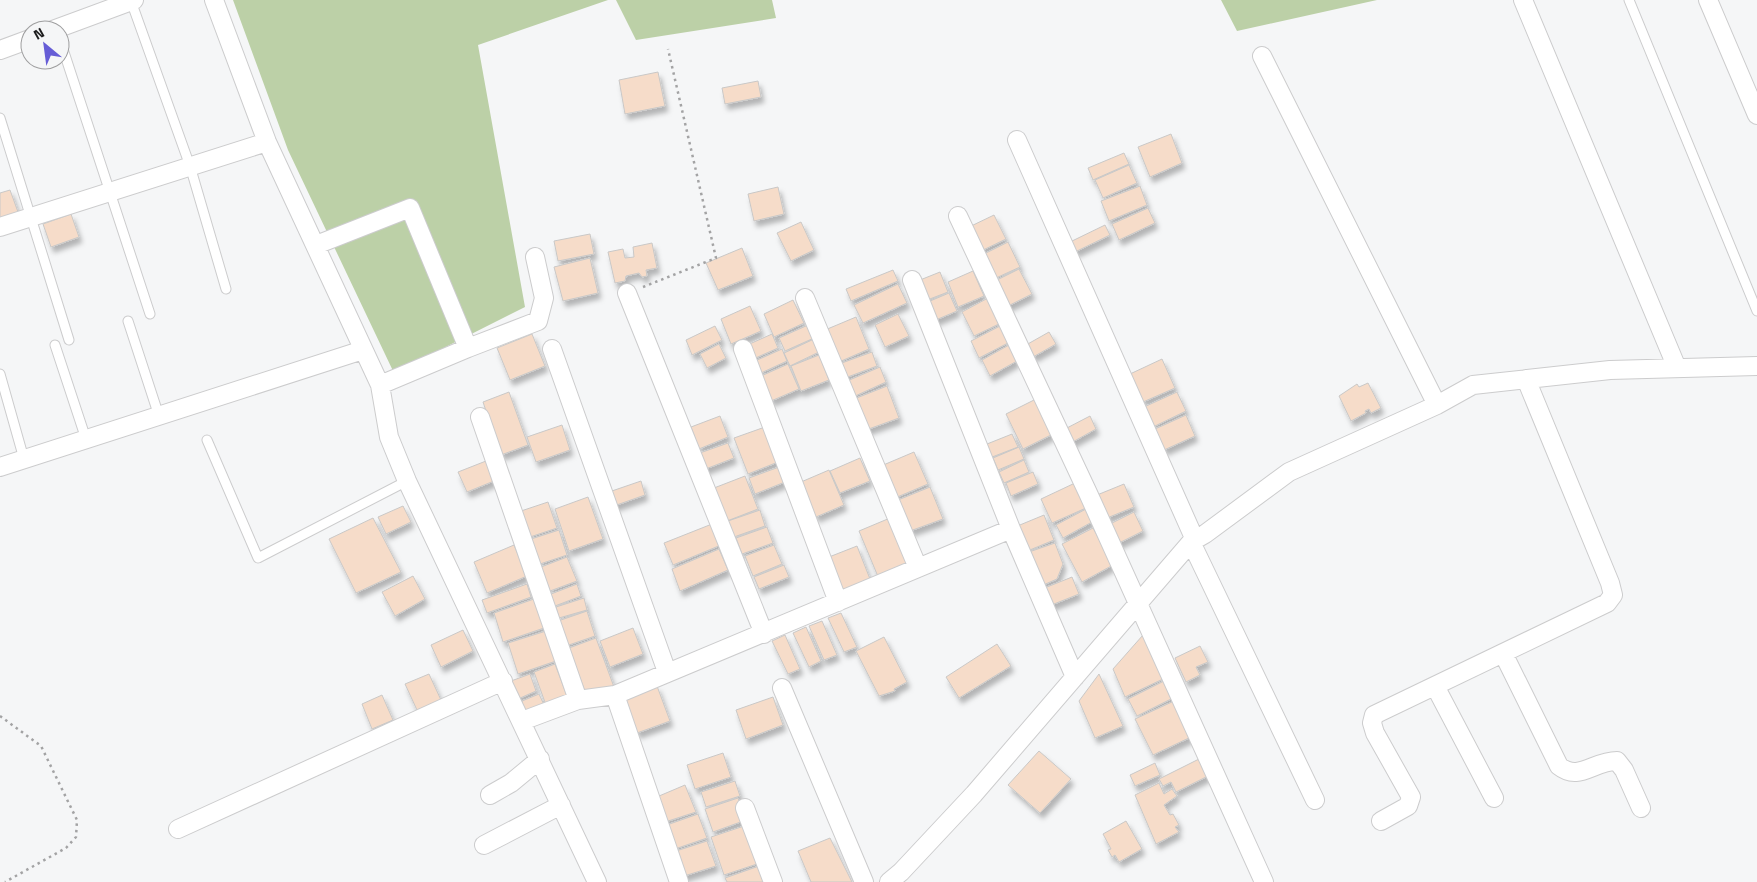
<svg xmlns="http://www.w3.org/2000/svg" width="1757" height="882" font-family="'Titillium Web',sans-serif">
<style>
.green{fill:#bcd0a7}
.building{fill:#f6dcc9;stroke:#c9c8c7;filter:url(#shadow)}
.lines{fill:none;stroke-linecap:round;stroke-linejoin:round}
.service-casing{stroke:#cccccd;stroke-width:11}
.minor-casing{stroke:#cccccd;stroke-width:20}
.path{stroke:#a3a3a4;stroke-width:2.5;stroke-dasharray:2.5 4;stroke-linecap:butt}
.service{stroke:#fff;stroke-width:9}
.minor{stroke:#fff;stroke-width:18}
</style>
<defs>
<filter id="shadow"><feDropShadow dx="3" dy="5.5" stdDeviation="2.5" flood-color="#0004"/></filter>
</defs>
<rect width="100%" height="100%" fill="#f5f6f7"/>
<path class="green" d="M 233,0 L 608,0 L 478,45 L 525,307 L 394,373 L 288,150 Z
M 616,0 L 772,0 L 776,18 L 636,40 Z
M 1221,0 L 1377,0 L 1237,31 Z"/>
<path class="building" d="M 658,72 L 665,106 L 625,114 L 619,80 Z
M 758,81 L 761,97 L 725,104 L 722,88 Z
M 1171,134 L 1182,163 L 1150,177 L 1138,147 Z
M 1124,153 L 1129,164 L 1093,180 L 1088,168 Z
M 1129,165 L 1137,183 L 1103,198 L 1095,180 Z
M 1140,186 L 1147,205 L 1109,221 L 1101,201 Z
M 778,187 L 784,214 L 754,221 L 748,194 Z
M 10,190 L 18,212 L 0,219 L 0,193 Z
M 1148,208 L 1155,223 L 1119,240 L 1112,224 Z
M 71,214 L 79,237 L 51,247 L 43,224 Z
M 994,215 L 1006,239 L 979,252 L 967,228 Z
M 801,222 L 814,250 L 791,261 L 777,233 Z
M 1105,225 L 1110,235 L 1075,252 L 1070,242 Z
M 590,234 L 594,254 L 558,261 L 554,241 Z
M 1008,242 L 1020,267 L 996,278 L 984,254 Z
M 652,243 L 657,268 L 646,270 L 647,276 L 642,277 L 639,273 L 626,276 L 625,281 L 615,283 L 608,252 L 623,249 L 625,258 L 634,257 L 633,247 Z
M 742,248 L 753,276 L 718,290 L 706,263 Z
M 590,258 L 598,293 L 563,301 L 554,267 Z
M 1019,269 L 1032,294 L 1006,307 L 993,282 Z
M 893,270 L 898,281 L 851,301 L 846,289 Z
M 973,271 L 984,296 L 958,307 L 948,282 Z
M 940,272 L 948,292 L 922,302 L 915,282 Z
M 898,284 L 907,303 L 863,323 L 854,305 Z
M 949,293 L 957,311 L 931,322 L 923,304 Z
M 988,298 L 1001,323 L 974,336 L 962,312 Z
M 793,300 L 804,323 L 774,337 L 764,314 Z
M 750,306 L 761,331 L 731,344 L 721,319 Z
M 898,314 L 909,336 L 885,347 L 875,325 Z
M 856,317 L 869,349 L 839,362 L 825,330 Z
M 808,325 L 814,338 L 785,351 L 779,338 Z
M 715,326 L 722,340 L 692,355 L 686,340 Z
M 1000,326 L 1008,343 L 979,358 L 971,341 Z
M 1049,332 L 1056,344 L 1033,357 L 1026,345 Z
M 532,334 L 545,366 L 510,380 L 497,348 Z
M 772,334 L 778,348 L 751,360 L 745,346 Z
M 814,339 L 819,352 L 790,366 L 784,353 Z
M 719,344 L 726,358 L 707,368 L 700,354 Z
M 1009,345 L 1017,361 L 990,376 L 982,360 Z
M 782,349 L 787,361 L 761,373 L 755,361 Z
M 872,352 L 877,366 L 845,378 L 839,364 Z
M 819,355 L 829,380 L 801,391 L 791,366 Z
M 1162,359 L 1175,388 L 1143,402 L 1130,374 Z
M 788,364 L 799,389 L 771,401 L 761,376 Z
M 880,367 L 886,382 L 853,397 L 847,381 Z
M 1368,383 L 1381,408 L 1371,413 L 1369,409 L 1365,411 L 1366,413 L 1351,421 L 1339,396 L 1357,384 L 1359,387 Z
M 887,386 L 899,418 L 866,430 L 854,399 Z
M 509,392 L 528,445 L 501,455 L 483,402 Z
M 1177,392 L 1186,411 L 1153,427 L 1144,407 Z
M 1036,399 L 1053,434 L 1023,449 L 1006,414 Z
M 1186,415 L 1195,436 L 1164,450 L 1155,429 Z
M 720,416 L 728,437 L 699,449 L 691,427 Z
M 1090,416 L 1096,429 L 1069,444 L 1063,430 Z
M 562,425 L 570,450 L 536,462 L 527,437 Z
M 765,427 L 778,462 L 748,474 L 734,438 Z
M 1012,434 L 1018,447 L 987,459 L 982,446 Z
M 728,443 L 734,458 L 703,470 L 697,454 Z
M 1019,447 L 1024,459 L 998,470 L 993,458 Z
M 914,452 L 928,484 L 895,498 L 881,466 Z
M 860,458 L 870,481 L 840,493 L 830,471 Z
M 1024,460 L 1029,472 L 1004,483 L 999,472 Z
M 486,461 L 494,481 L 467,492 L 458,472 Z
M 779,467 L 785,482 L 755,494 L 749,478 Z
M 829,470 L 844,505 L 816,517 L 801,482 Z
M 1033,472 L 1038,484 L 1011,496 L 1006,483 Z
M 745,476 L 758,509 L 727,521 L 714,488 Z
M 641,481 L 645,495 L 611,507 L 606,493 Z
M 1075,483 L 1086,508 L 1052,523 L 1041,499 Z
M 1124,484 L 1134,507 L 1107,518 L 1097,495 Z
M 930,487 L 943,519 L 910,531 L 898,500 Z
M 588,497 L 603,539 L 569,551 L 555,509 Z
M 548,502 L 557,528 L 530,537 L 521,511 Z
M 403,506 L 411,522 L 386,534 L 378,517 Z
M 1086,509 L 1092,522 L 1063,538 L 1056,525 Z
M 760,510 L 765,526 L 734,537 L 728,521 Z
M 1134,512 L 1143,531 L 1117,544 L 1108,525 Z
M 1044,515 L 1054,540 L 1025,552 L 1015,527 Z
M 373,518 L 401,572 L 356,593 L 329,539 Z
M 890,518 L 910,566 L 879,579 L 859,531 Z
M 712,524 L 721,545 L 673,565 L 664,543 Z
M 767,527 L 773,543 L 742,554 L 736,538 Z
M 1093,528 L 1113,565 L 1082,582 L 1062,544 Z
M 559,530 L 567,555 L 540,564 L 531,539 Z
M 1055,543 L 1063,564 L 1057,579 L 1041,586 L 1026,553 Z
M 514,545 L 527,576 L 487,593 L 474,562 Z
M 774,545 L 782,564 L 753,576 L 745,556 Z
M 857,546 L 872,584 L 844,595 L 829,557 Z
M 719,549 L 728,570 L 680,591 L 672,569 Z
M 567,557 L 577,581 L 550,591 L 541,567 Z
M 784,565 L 789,577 L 759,589 L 754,577 Z
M 413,576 L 425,599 L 395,616 L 382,592 Z
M 1072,577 L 1079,594 L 1049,606 L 1042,589 Z
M 527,584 L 531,597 L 487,613 L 482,600 Z
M 577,584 L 581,596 L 555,606 L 551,594 Z
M 584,598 L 587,610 L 559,618 L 556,607 Z
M 534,599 L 544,628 L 503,642 L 494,613 Z
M 587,611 L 595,636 L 566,646 L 558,621 Z
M 841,613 L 857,647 L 844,652 L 828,618 Z
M 822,621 L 837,655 L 824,660 L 809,626 Z
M 806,627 L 821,661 L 809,667 L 793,633 Z
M 633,628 L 643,654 L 610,667 L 600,641 Z
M 463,630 L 473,651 L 441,667 L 431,645 Z
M 546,631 L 556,661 L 518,674 L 508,643 Z
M 785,635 L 800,669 L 788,674 L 772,641 Z
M 1143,635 L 1163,679 L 1125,697 L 1113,669 Z
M 884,637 L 907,682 L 894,689 L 895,691 L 879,696 L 856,651 Z
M 596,638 L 614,687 L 587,697 L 569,648 Z
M 997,644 L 1011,666 L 959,698 L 946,677 Z
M 1200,646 L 1208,662 L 1196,667 L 1200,675 L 1186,682 L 1175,658 Z
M 555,664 L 567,696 L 546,705 L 534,672 Z
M 429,674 L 441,700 L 417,710 L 405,684 Z
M 530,674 L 536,691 L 518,699 L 511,681 Z
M 1099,674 L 1123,726 L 1095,738 L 1079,701 Z
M 1166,680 L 1175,697 L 1137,716 L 1128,699 Z
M 657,686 L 670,721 L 637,733 L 624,699 Z
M 539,694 L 545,707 L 524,716 L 522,701 Z
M 382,695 L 393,720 L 372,729 L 362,704 Z
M 773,697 L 783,725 L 746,739 L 736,710 Z
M 1174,701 L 1191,737 L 1153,755 L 1135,719 Z
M 1039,751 L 1071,779 L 1040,813 L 1008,785 Z
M 723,753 L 731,777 L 695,789 L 687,765 Z
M 1199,759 L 1208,776 L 1176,792 L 1171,782 L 1163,786 L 1159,779 Z
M 1155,763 L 1160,775 L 1135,786 L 1130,775 Z
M 735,781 L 740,796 L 706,807 L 701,792 Z
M 1159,783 L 1164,794 L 1172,789 L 1177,796 L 1164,805 L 1170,815 L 1173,814 L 1179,825 L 1175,827 L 1179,832 L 1156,844 L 1135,795 Z
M 685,785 L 696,812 L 662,823 L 652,799 Z
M 738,798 L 746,820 L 713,832 L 705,809 Z
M 698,814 L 707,838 L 672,850 L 664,826 Z
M 1126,821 L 1142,849 L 1119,862 L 1115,855 L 1112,857 L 1108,850 L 1111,849 L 1103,834 Z
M 744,826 L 757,864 L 724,875 L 711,837 Z
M 830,838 L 852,882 L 811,882 L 798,851 Z
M 707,841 L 716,866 L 681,877 L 673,852 Z
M 759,866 L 765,882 L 727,882 L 725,878 Z"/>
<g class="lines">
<defs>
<path id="service" d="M 1629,0 L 1757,311
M 131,1 L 190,166 L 226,289
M 60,40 L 150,314
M 0,118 L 69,340
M 128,321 L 159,416
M 55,345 L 86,439
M 0,374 L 24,459
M 207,440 L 258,558 L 407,481"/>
<path id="minor" d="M 214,0 L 267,142 L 380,385 L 389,437 L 407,481 L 597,882
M 1523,0 L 1677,368
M 1708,0 L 1757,115
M 53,30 L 134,0
M 0,50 L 30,39
M 1262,56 L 1437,405
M 1017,140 L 1195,540
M 958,216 L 1088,493 L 1264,882
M 0,227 L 267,142
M 316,245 L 410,208 L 468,348 L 538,321 L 544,298 L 535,257
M 912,280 L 1011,529 L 1075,677
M 627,293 L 764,634
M 805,298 L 918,568
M 552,349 L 667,672
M 743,349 L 838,602
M 380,385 L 468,348
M 480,417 L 578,700
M 0,467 L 363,350
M 1191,542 L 1315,800
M 1503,653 L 1559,766 C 1579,782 1593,761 1617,761 L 1624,770 L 1641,808
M 1435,686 L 1494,798
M 782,688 L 864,882
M 615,695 L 679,882
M 522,721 L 578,700 L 615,695 L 1011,529
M 490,795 L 511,783 L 540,759
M 745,808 L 773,882
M 1381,821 L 1408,806 L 1411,797 L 1375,733 L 1372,723 L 1374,715 L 1607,603 L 1613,595 L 1610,583 L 1526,379
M 178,829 L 503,681
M 484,845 L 561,805
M 889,882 L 901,872 L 974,794 L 1191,542 L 1205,534 L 1289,472 L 1437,405 L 1473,385 L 1610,370 L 1757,366"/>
</defs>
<use href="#service" class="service-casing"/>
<use href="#minor" class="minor-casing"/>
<path class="path" d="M 643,287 L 716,258 L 668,49
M 0,716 L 41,746 L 77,820 L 76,837 L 66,848 L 5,882"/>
<use href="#service" class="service"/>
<use href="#minor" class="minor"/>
</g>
<g transform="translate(45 45) rotate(331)"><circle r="24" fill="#f5f6f7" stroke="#9f9fa0"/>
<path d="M0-4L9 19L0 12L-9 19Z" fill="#665dd6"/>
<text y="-8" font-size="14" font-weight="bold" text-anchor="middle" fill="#1d1d1e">N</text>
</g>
</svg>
